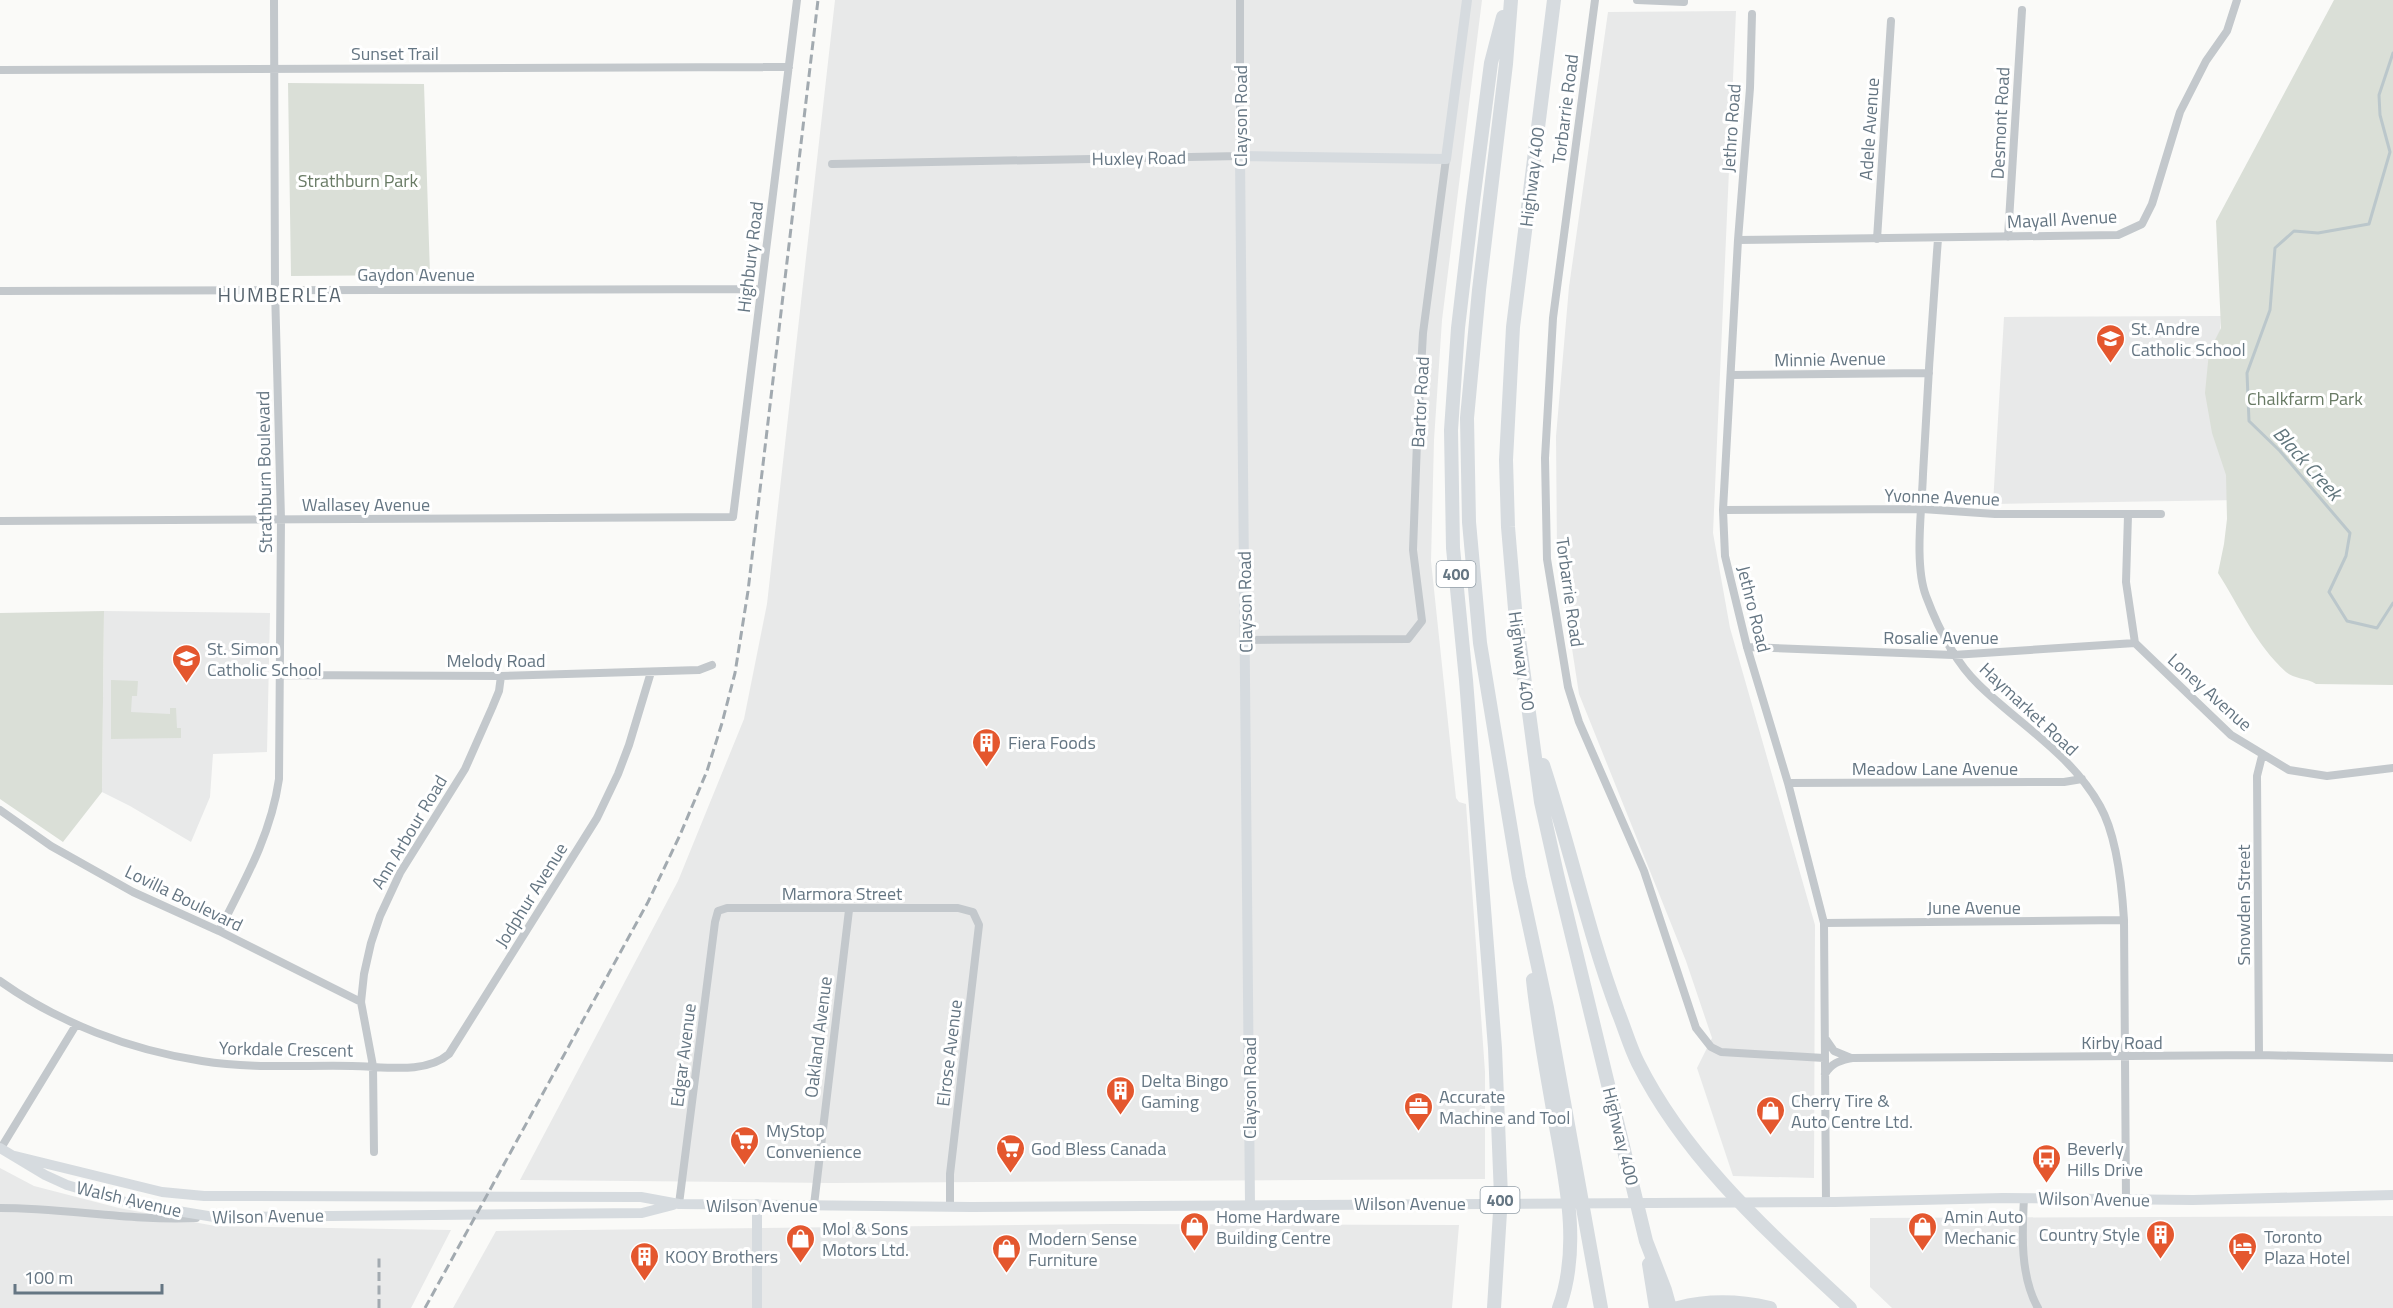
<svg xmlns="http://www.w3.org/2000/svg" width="2393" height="1308" font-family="'Titillium Web',sans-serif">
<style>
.built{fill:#e8e9e9}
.green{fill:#dadfd7}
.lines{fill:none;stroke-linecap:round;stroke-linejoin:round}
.stream{stroke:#bbc7cb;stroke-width:3}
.street{stroke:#c3c8cc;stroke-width:8}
.secondary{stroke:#d6dbdf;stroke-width:10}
.highway{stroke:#d6dbdf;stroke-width:14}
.rail{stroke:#a2aab0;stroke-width:3;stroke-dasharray:9 4.5;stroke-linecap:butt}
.labels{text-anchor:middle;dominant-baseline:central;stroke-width:6;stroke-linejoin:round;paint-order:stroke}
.shield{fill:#fff;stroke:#939fa8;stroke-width:1.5}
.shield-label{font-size:16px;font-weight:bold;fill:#657683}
.street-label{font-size:18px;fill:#657683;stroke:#fff}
.park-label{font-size:18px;fill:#687a64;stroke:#fff}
.poi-label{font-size:18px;fill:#657683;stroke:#fff;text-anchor:start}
.neighbourhood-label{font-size:20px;letter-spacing:1.5px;fill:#57646e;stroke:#fff}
.water-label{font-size:20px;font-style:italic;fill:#60757c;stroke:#fff}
</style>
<rect width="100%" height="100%" fill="#fafaf8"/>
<path class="built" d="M 835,0 L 1482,0 L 1442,320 L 1434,440 L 1431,561 L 1456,798 L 1459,802 L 1466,804 L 1485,1072 L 1485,1179 L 831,1183 L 520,1180 L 678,881 L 744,719 L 767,604 Z
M 1736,11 L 1713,533 L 1730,628 L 1815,925 L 1814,1178 L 1733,1176 L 1697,1068 L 1712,1038 L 1686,961 L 1579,694 L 1557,551 L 1556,436 L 1569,287 L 1608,12 Z
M 2221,316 L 2216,412 L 2241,500 L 1993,504 L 2004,317 Z
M 104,611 L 270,613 L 267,752 L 213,754 L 210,797 L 191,842 L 130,806 L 102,792 Z
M 0,1168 L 34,1186 L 119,1208 L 215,1226 L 451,1230 L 411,1308 L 0,1308 Z
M 2393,1216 L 2393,1308 L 1892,1308 L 1870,1287 L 1870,1218 Z
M 1114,1224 L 1459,1225 L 1452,1308 L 453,1308 L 496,1231 Z"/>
<path class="green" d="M 2334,0 L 2393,0 L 2393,685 L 2316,684 C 2307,678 2294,679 2286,672 C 2256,645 2239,606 2218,573 L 2224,544 L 2227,519 L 2226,475 L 2212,433 L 2205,393 L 2209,352 L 2221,328 L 2216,221 Z
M 288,83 L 424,84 L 430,275 L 291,276 Z
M 104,611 L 102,792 L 63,842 L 0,799 L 0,613 Z
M 111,680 L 138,681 L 137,696 L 132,696 L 131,712 L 170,714 L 170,708 L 176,708 L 177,728 L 181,728 L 181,738 L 111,739 Z"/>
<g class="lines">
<path class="stream" d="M 2393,53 L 2379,95 L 2380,115 L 2390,152 L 2369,224 L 2318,233 L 2294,231 L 2275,248 L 2270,310 L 2247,373 L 2249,421 L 2280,451 L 2350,533 L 2346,556 L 2329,592 L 2347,621 L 2377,628 L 2393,603"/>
<path class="street" d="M 1595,0 L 1553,318 L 1545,458 L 1547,559 L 1568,687 L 1579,722 L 1644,871 L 1696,1028 L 1711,1047 L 1721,1052 L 1824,1058
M 1637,0 L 1684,2 L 1684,0
M 1752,14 L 1750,88 L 1738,240 L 1723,510 L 1725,556 L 1747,647 L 1788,783 L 1824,923 L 1826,1202
M 0,70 L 789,67
M 832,164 L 1240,156 L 1240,0
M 2008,237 L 2022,10
M 1877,239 L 1891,21
M 1938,239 C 1932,317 1927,395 1923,474 C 1922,507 1914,565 1926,596 C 1938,628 1954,661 1979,685 C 2019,724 2072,755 2100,806 C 2117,836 2122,887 2124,920 L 2126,1200
M 1738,240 L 2118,235 L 2142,224 L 2152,204 L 2180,112 L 2206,61 L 2227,31 L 2237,0
M 0,291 L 761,289
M 1731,375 L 1929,373
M 1723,510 L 1922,509 L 1995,514 L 2161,514
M 2128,515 L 2126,582 L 2135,643 L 2231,735 L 2289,770 L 2327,776 L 2393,768
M 0,521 L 733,517 L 797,0
M 1245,640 L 1408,639 L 1422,621 L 1413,550 L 1417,442 L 1423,333 L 1446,159
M 1747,647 L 1953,655 L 2135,643
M 279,675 L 501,676 L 699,670 L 712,665
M 1788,783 L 2064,782 L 2082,779
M 0,810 L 51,846 L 133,892 L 219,931 L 361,1002
M 1824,923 L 2124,920
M 219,931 C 244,882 271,835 279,779 L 281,519 L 275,289 L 274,0
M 0,981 C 59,1023 130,1050 202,1061 C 251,1069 302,1065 352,1066 C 382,1066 425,1075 449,1054 L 597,818 L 618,774 L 629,745 L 651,672
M 1825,1038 L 1834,1051 L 1851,1058
M 2259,1055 L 2257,776 L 2262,756
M 1825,1074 C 1832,1062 1840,1061 1852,1058 L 2259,1055 L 2393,1058
M 1,1148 L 76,1025
M 374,1152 L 373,1066 L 361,1002 L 364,974 L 371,943 L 380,916 L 400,873 L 465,769 L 492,708 L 499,691 L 501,676
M 2024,1198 C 2022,1234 2020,1276 2038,1308
M 679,1204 L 715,922 L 718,911 L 727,908 L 958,908 L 973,912 L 979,925 L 950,1174 L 950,1207
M 814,1205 L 849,910
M 0,1208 C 66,1208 130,1221 196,1218"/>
<path class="secondary" d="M 0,1148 L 45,1175 L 67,1185 L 129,1203 L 214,1217 L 642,1213 L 673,1205
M 15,1156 L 162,1192 L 204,1196 L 641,1197 L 679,1204 L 971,1207 L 1835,1202 L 2003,1198 L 2193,1200 L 2393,1195
M 1250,1204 L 1240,156 L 1446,159 L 1467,0
M 757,1308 L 757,1204"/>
<path class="highway" d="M 1511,0 L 1506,64 L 1479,290 L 1467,418 L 1469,522 L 1480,643 L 1492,716 L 1519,878 L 1547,1008 L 1601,1308
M 1554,0 L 1513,327 L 1506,460 L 1508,527 L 1515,609 L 1541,802 L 1557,874 L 1646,1241 L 1665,1290 L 1670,1308
M 1543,765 C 1570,847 1588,932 1618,1012 C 1625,1029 1630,1047 1638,1063 C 1687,1161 1771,1234 1850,1308
M 1533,980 C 1538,1027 1547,1074 1555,1121 C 1566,1182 1581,1248 1559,1308
M 1649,1264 L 1656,1308
M 1494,1308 L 1501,1196 L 1495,1048 L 1466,680 L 1453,548 L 1451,430 L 1458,328 L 1472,209 L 1491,63 L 1503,17
M 1678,1308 C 1708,1300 1740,1301 1770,1308"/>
<path class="rail" d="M 379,1308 L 379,1255
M 425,1308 L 648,902 L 680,835 L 707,771 L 722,723 L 735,673 L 748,591 L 818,0"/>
</g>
<defs>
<symbol id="school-pin" viewBox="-11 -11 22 30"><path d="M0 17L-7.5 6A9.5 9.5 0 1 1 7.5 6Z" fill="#e4572e" stroke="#fff"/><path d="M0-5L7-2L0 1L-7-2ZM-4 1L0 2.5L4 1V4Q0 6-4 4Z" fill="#fff"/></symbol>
<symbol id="building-pin" viewBox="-11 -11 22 30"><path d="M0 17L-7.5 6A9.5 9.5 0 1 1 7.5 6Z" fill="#e4572e" stroke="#fff"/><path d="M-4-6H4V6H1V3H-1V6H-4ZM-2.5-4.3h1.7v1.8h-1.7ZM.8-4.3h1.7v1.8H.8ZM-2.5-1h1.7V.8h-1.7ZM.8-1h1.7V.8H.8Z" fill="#fff"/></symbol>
<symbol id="office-pin" viewBox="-11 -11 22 30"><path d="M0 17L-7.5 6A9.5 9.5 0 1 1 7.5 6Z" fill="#e4572e" stroke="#fff"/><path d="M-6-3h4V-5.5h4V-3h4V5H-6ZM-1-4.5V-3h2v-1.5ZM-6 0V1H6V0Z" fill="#fff"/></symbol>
<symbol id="shop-pin" viewBox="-11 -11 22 30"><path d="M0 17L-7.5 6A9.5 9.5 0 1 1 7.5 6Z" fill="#e4572e" stroke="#fff"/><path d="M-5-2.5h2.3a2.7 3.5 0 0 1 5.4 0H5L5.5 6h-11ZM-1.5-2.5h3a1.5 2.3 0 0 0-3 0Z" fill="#fff"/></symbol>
<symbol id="supermarket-pin" viewBox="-11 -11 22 30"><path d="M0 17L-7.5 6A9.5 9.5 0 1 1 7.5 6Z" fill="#e4572e" stroke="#fff"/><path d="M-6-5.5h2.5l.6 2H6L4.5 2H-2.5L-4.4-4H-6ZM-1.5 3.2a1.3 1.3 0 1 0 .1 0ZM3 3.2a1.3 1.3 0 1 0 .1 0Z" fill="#fff"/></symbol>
<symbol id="bus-pin" viewBox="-11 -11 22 30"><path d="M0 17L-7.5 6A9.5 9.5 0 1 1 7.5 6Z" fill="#e4572e" stroke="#fff"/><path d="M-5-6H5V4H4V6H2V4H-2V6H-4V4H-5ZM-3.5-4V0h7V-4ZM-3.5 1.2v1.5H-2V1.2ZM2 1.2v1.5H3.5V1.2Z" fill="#fff"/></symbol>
<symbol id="hotel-pin" viewBox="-11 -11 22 30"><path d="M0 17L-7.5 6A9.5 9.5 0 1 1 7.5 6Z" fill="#e4572e" stroke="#fff"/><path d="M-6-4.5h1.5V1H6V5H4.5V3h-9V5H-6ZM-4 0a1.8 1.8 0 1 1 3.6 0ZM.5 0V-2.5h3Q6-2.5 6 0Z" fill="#fff"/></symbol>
</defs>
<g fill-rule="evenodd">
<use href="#school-pin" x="2094" y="322" width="33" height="45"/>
<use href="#school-pin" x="170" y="642" width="33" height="45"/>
<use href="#building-pin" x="970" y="726" width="33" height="45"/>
<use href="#building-pin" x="1104" y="1074" width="33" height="45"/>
<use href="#office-pin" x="1402" y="1090" width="33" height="45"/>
<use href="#shop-pin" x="1754" y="1094" width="33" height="45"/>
<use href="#supermarket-pin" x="728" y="1124" width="33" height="45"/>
<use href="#supermarket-pin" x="994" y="1132" width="33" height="45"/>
<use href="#bus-pin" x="2030" y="1142" width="33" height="45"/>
<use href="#shop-pin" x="1178" y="1210" width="33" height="45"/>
<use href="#shop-pin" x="1906" y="1210" width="33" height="45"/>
<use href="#building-pin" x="2144" y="1218" width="33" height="45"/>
<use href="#shop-pin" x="784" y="1222" width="33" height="45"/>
<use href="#hotel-pin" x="2226" y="1230" width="33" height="45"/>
<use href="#shop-pin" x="990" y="1232" width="33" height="45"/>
<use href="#building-pin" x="628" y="1240" width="33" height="45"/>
</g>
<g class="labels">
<g class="shield">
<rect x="1436.5" y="561" width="39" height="26" rx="4.5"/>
<rect x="1480.5" y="1187" width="39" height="26" rx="4.5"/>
</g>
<g class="shield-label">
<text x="1456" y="574">400</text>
<text x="1500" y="1200">400</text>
</g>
<g class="street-label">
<text x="395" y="53">Sunset Trail</text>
<text transform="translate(1565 109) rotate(-83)">Torbarrie Road</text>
<text transform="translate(1240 116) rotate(-90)">Clayson Road</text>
<text transform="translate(2000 123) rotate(-87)">Desmont Road</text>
<text transform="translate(1731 128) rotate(-86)">Jethro Road</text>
<text transform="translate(1869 129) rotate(-86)">Adele Avenue</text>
<text transform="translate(1139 158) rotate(-1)">Huxley Road</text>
<text transform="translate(1532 177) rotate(-83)">Highway 400</text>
<text transform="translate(2062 219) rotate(-3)">Mayall Avenue</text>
<text transform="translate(750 257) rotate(-83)">Highbury Road</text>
<text x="416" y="274">Gaydon Avenue</text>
<text transform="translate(1830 359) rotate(-1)">Minnie Avenue</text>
<text transform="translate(1420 402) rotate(-87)">Bartor Road</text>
<text transform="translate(264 472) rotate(-91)">Strathburn Boulevard</text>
<text transform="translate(1942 497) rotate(2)">Yvonne Avenue</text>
<text x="366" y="504">Wallasey Avenue</text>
<text transform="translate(1570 592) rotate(82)">Torbarrie Road</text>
<text transform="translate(1245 602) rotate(-91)">Clayson Road</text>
<text transform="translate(1754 609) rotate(76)">Jethro Road</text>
<text x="1941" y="637">Rosalie Avenue</text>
<text x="496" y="660">Melody Road</text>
<text transform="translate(1522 661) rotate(82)">Highway 400</text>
<text transform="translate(2210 692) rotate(42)">Loney Avenue</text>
<text transform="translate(2029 709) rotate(43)">Haymarket Road</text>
<text x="1935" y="768">Meadow Lane Avenue</text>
<text transform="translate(409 832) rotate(-59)">Ann Arbour Road</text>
<text x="842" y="893">Marmora Street</text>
<text transform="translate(531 895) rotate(-58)">Jodphur Avenue</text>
<text transform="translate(184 898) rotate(26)">Lovilla Boulevard</text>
<text transform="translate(2243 905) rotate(-90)">Snowden Street</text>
<text x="1974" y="907">June Avenue</text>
<text transform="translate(818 1037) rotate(-83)">Oakland Avenue</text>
<text x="2122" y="1042">Kirby Road</text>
<text transform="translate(286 1049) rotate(1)">Yorkdale Crescent</text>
<text transform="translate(949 1053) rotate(-83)">Elrose Avenue</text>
<text transform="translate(683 1055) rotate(-83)">Edgar Avenue</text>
<text transform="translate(1249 1088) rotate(-90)">Clayson Road</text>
<text transform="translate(1621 1136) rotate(76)">Highway 400</text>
<text transform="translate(129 1199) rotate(13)">Walsh Avenue</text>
<text transform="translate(2094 1199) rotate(1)">Wilson Avenue</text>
<text x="1410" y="1203">Wilson Avenue</text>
<text x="762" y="1205">Wilson Avenue</text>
<text transform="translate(268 1216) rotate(-1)">Wilson Avenue</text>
</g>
<g class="park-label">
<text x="358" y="180">Strathburn Park</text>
<text x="2305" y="398">Chalkfarm Park</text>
</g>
<g class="poi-label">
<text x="2131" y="328">St. Andre<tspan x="2131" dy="21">Catholic School</tspan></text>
<text x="207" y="648">St. Simon<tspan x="207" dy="21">Catholic School</tspan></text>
<text x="1008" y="742">Fiera Foods</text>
<text x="1141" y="1080">Delta Bingo<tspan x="1141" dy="21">Gaming</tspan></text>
<text x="1439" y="1096">Accurate<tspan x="1439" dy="21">Machine and Tool</tspan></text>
<text x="1791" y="1100">Cherry Tire &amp;<tspan x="1791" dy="21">Auto Centre Ltd.</tspan></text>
<text x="766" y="1130">MyStop<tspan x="766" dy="21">Convenience</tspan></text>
<text x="1031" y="1148">God Bless Canada</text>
<text x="2067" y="1148">Beverly<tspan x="2067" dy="21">Hills Drive</tspan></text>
<text x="1216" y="1216">Home Hardware<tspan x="1216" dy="21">Building Centre</tspan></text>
<text x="1944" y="1216">Amin Auto<tspan x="1944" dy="21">Mechanic</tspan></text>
<text x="822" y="1228">Mol &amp; Sons<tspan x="822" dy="21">Motors Ltd.</tspan></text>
<text x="2140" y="1234" text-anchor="end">Country Style</text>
<text x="2264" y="1236">Toronto<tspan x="2264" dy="21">Plaza Hotel</tspan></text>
<text x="1028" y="1238">Modern Sense<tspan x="1028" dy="21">Furniture</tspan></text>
<text x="665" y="1256">KOOY Brothers</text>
</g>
<g class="neighbourhood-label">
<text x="280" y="294">HUMBERLEA</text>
</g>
<g class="water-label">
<text transform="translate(2308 463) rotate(48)">Black Creek</text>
</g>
</g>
<path d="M15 1284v9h147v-9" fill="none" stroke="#657683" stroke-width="3"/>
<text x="24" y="1284" font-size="18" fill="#657683" stroke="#ffffff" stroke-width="4.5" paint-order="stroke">100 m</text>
</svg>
